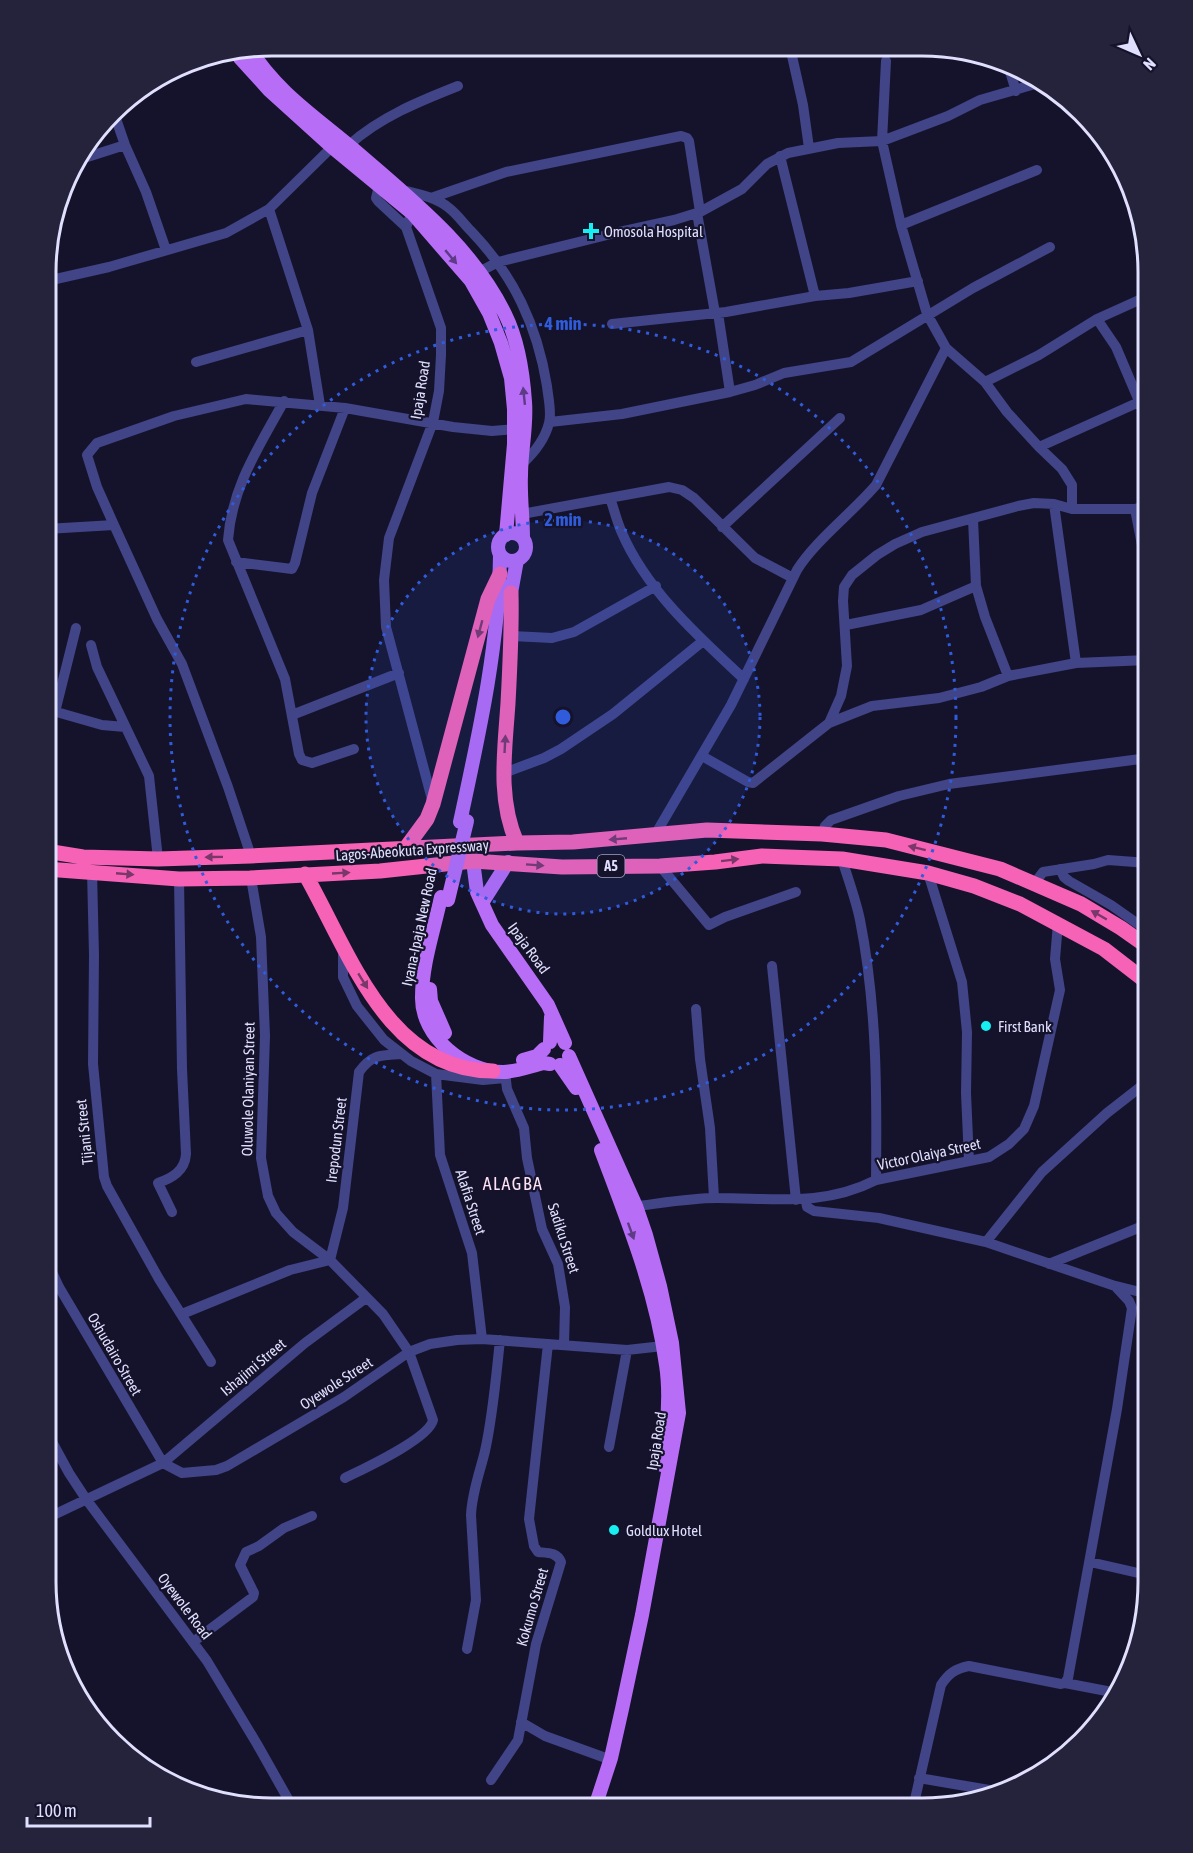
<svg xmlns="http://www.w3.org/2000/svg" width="1193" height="1853" font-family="'Asap Condensed',sans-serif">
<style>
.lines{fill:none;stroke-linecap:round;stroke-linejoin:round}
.minor{stroke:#414487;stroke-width:10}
.major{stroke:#b86df6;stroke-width:14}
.highway{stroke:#f662b5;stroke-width:15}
.major-bridge{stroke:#b86df6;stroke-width:14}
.oneway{fill:#5e3b86}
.oneway2{fill:#7a3769}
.ring{fill:none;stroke:#305cdc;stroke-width:3;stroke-dasharray:3 6}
.poi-dot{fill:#17eef1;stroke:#15132b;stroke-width:2}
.labels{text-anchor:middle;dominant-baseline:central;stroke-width:4.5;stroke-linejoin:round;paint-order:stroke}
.shield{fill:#15132b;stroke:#a3a2be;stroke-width:1.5}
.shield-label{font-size:14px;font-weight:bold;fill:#e0dffd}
.poi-label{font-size:15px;fill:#e0dffd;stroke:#15132b;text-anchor:start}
.street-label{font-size:15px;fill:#e0dffd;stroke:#15132b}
.quarter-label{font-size:18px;letter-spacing:1.5px;fill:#fde1f5;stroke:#15132b}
.rim{fill:none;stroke:#e0dffd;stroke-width:3}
.centre{fill:#305cdc;stroke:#15132b;stroke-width:3}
.ring-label{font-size:18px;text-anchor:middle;font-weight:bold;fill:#305cdc;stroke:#15132b;stroke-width:4.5;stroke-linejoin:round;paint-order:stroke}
</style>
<rect width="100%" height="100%" fill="#15132b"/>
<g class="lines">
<path class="minor" d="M 790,47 L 803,105 L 809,148
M 1007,62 L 1016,91
M 114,113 L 125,145 L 146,192 L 166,250
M 349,145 C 380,117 420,101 458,86
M 780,156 L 815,296
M 78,160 L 125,145
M 379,186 L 376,198 L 378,201 L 406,227
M 402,190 C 418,194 436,197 449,208 C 457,214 464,224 471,231 C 514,276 537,325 547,386 C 548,397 552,412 549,423 C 545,439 534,453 522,464
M 431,198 L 506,172 L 681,136 L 687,138 L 689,141 L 700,212
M 269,209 L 308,330 L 320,405
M 412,213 L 406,227 L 441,328 L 441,355 L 439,391 L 433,422 L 389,538 L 384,580 L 386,627 L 433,803
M 697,213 L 715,313
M 901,225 L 1037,170
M 479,272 L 498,262 L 615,233 L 674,220 L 700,212 L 742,189 L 767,164 L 788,153 L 838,143 L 882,141 L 948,116 L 980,100 L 1042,82
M 47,281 L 109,267 L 226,233 L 269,209 L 332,147
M 718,313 L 730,392
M 1097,319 L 1116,347 L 1148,422
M 612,324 L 726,312 L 815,296 L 849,293 L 918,281
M 946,348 L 985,382 L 1007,412 L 1039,447 L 1062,469 L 1072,485 L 1072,509
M 196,362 L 308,330
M 985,382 L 1039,355 L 1097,319 L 1148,296
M 284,401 C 259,447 232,486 228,540 L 285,679 L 299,754 L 302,760 L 312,763 L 354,749
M 550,422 L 622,414 L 730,392 L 755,385 L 784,373 L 851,362 L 973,288 L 1050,247
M 1039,447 L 1148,398
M 610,498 C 614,509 617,522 622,533 C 647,591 699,637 744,679
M 1054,504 L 1076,663
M 1135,509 L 1148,576
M 522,514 L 669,487 L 682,490 L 694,498 L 755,558 L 793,578
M 973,519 L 976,586 L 985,617 L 1008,676
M 722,527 L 840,418
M 46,529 L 114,525
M 236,562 L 292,569 L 295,563 L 312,493 L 345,408
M 846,625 L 921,610 L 976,586
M 512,636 L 552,638 L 574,632 L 656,586
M 91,645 L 97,667 L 149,776 L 158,859
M 46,709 L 102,725 L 125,727
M 55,712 L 76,628
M 292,715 L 399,673
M 829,723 L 872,706 L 939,698 L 981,687 L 1008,676 L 1076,663 L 1148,660
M 702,756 L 748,782 L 753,783 L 829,723 L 841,696 L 847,666 L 843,601 L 844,587 L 852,575 L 877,555 L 895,544 L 922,532 L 1018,506 L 1034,503 L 1054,504 L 1072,509 L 1135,509 L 1148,505
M 504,773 L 544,758 L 561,749 L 613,714 L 703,641
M 822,834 L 825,826 L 831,820 L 899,796 L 949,784 L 1148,758
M 655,835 L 731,705 L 797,570 C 815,541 852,513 876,485 L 946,348 L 927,314 L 901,225 L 882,141 L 886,61
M 251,856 L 228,787 L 182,664 L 157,619 L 114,525 L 97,487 L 87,455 L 97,443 L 174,416 L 246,399 L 345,408 L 453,427 L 492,431 L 515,429
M 842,859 C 848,879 856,900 860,920 C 877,1006 877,1093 876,1180
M 660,866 L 709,925 L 725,917 L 796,892
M 1060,869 L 1064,877 L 1069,881 L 1111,905 L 1148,931
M 92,871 L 94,955 L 93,1064 L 104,1177 L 107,1186 L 159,1279 L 211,1362
M 928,873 L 962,982 L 967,1032 L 966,1093 L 969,1161
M 251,878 L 261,937 L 265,1036 L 261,1158 L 268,1196 L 276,1213 L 293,1232 L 330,1260 L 383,1314 L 409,1352 L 433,1420 C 429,1439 363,1469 345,1478
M 1034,884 L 1043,872 L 1094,864 L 1108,860 L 1148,863
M 343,948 L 343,977 L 357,1006 L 384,1040 L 411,1061 L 436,1074 L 483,1080 L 505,1078
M 772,966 L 796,1200
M 696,1009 L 700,1059 L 710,1128 L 714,1198
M 505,1072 L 507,1089 L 524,1128 L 527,1158 L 542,1229 L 558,1264 L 565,1307 L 564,1345
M 436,1074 L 440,1155 L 472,1253 L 482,1339
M 806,1201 L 807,1207 L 814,1211 L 879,1218 L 986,1242 L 1115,1286 L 1129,1301 L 1132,1308 L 1117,1409 L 1068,1678 L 1065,1683 L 1061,1684 L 969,1666 C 955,1669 949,1673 941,1685 L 913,1808
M 629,1207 C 657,1204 688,1198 717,1198 C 773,1198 823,1207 876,1180 L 989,1157 L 1009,1144 L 1024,1129 L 1034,1106 L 1060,990 L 1055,959 L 1058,923
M 172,1212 L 158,1183 C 172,1178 185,1171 186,1154 L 182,1069 L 179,879
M 986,1242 L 1042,1172 L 1107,1113 L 1148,1081
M 45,1257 L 59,1287 L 163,1463 L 305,1343 L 366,1298
M 1049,1264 L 1148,1224
M 1116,1286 L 1148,1294
M 182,1314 L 290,1270 L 330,1260 L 343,1208 L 359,1072 C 372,1054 381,1055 402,1054
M 45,1429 L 69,1473 L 86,1499 L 207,1661 L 257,1744 L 292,1806
M 609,1447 L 627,1350
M 45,1519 L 163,1463 L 182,1473 L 216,1470 L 227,1466 L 344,1397 L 409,1352 L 430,1344 L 457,1340 L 482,1339 L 627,1350 L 663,1346
M 1090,1562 L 1147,1575
M 193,1642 L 253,1597 L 254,1593 L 240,1565 L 246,1552 L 259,1546 L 284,1528 L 312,1516
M 467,1649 L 476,1600 L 471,1515 C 472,1492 480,1472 485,1451 C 493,1415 496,1377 500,1340
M 1065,1683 L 1117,1693
M 521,1722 L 545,1736 L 603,1757
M 919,1778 L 1001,1792
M 491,1780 L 518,1740 L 536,1644 L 561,1562 C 557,1552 547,1553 538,1552 L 534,1546 L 529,1519 L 548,1344"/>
<path class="major" d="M 250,49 C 277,93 320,120 358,153 C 412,200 473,248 505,314 C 518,340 523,372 525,402 C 527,427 521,450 521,475 C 520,496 523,517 523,538
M 237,52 L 240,58 L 269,90 L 332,147 L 412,213 L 471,281 L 489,313 L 501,343 L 511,378 L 514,409 L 514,444 L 506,535
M498 547a14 14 0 1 1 28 0a14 14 0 1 1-28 0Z
M 509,604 L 517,560
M 460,822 C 479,734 499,645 500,555
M 473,861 L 477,892 L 492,925 L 548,1005 L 565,1043
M 441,897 C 434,930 422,964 422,997 C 421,1037 465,1072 503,1072 C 516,1072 531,1066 544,1063 L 550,1064
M 482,903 L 508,862
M 430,989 L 431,1001 L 445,1033
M 550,1042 L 551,1017
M 569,1056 L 636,1206 L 646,1235 L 660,1286 L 672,1343 L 679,1413 L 642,1615 L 622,1709 L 611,1758 L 595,1807
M 523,1060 L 537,1056 L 544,1049
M 560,1065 L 576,1088
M 601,1150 C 627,1220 656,1290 666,1365 C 671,1397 667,1433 662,1465"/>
<path class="highway" d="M 511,593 C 512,630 510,666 508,703 C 505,750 497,798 517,843
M 405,849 L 427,819 L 433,804 L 488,599 L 500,574
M 46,851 L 83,857 L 158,859 L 251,856 L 517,843 L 573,842 L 707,830 L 822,834 L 886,840 L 1000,869 L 1081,904 L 1121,928 L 1148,947
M 46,869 L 179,879 L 250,878 L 380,871 L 473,861 L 562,867 L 660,866 L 715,862 L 762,856 L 842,859 L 928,873 L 974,886 L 1020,904 L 1104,949 L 1148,983
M 305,874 C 349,951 387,1071 493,1071"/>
<path class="major-bridge" d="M 448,900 L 467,821"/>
</g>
<defs><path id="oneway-solid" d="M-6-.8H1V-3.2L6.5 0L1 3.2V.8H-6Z" transform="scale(1.5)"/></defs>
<g class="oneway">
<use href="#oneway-solid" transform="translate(451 257) rotate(50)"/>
<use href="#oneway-solid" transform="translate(524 396) rotate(-96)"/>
<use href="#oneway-solid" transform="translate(631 1231) rotate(70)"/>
</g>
<g class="oneway2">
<use href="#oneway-solid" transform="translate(480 629) rotate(105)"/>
<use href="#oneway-solid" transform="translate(505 744) rotate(-87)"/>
<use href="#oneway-solid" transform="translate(618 839) rotate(175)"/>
<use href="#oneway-solid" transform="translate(917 848) rotate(-166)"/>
<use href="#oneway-solid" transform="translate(214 857) rotate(179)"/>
<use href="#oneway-solid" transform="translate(730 860) rotate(-7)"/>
<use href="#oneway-solid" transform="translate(535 865) rotate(4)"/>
<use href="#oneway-solid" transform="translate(341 873) rotate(-3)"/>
<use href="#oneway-solid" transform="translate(125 874) rotate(5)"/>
<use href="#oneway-solid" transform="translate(1099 915) rotate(-150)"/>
<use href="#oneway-solid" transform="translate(363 981) rotate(58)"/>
</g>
<circle cx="563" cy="717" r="197" fill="#305cdc" fill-opacity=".12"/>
<g class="ring">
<circle cx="563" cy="717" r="197"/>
<circle cx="563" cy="717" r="393"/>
</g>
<g class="poi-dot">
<path d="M588 222h6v6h6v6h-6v6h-6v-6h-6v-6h6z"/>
<circle cx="986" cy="1026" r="6"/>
<circle cx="614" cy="1530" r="6"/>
</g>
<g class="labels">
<rect class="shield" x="597.5" y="855" width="27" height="22" rx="4.5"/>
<g class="shield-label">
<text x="611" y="866">A5</text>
</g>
<g class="poi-label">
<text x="604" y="231">Omosola Hospital</text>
<text x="998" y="1026">First Bank</text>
<text x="626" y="1530">Goldlux Hotel</text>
</g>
<g class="street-label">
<text transform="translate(420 390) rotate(-81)">Ipaja Road</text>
<text transform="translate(412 850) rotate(-4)">Lagos-Abeokuta Expressway</text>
<text transform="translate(419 927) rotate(-78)">Iyana-Ipaja New Road</text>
<text transform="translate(529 948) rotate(54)">Ipaja Road</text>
<text transform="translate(248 1089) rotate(-89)">Oluwole Olaniyan Street</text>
<text transform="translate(84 1132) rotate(-96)">Tijani Street</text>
<text transform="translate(336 1140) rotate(-83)">Irepodun Street</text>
<text transform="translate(929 1154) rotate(-12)">Victor Olaiya Street</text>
<text transform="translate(471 1202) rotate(72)">Alafia Street</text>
<text transform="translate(564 1238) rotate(72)">Sadiku Street</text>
<text transform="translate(115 1354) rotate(60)">Oshudairo Street</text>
<text transform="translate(253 1367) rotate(-40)">Ishajimi Street</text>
<text transform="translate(336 1383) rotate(-33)">Oyewole Street</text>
<text transform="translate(656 1441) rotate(-81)">Ipaja Road</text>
<text transform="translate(185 1606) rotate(53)">Oyewole Road</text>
<text transform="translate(532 1607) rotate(-74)">Kokumo Street</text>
</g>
<g class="quarter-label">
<text x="513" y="1183">ALAGBA</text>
</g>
</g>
<path d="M0 0H1193V1853H0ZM272 56H922A216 216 0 0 1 1138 272V1582A216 216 0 0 1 922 1798H272A216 216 0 0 1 56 1582V272A216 216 0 0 1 272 56Z" fill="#25233c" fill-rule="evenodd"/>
<path class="rim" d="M272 56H922A216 216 0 0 1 1138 272V1582A216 216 0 0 1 922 1798H272A216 216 0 0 1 56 1582V272A216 216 0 0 1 272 56Z"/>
<circle cx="563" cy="717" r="9" class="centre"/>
<g class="ring-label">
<text x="563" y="330">4 min</text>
<text x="563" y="526">2 min</text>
</g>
<g transform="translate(1139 54) rotate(134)" stroke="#15132b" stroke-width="4.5" paint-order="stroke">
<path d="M0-4.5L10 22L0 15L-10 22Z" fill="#e0dffd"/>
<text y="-9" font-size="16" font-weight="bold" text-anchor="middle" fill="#e0dffd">N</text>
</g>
<path d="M27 1817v9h123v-9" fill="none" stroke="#e0dffd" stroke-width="3"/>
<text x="36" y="1817" font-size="18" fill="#e0dffd" stroke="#15132b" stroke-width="4.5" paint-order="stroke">100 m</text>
</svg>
